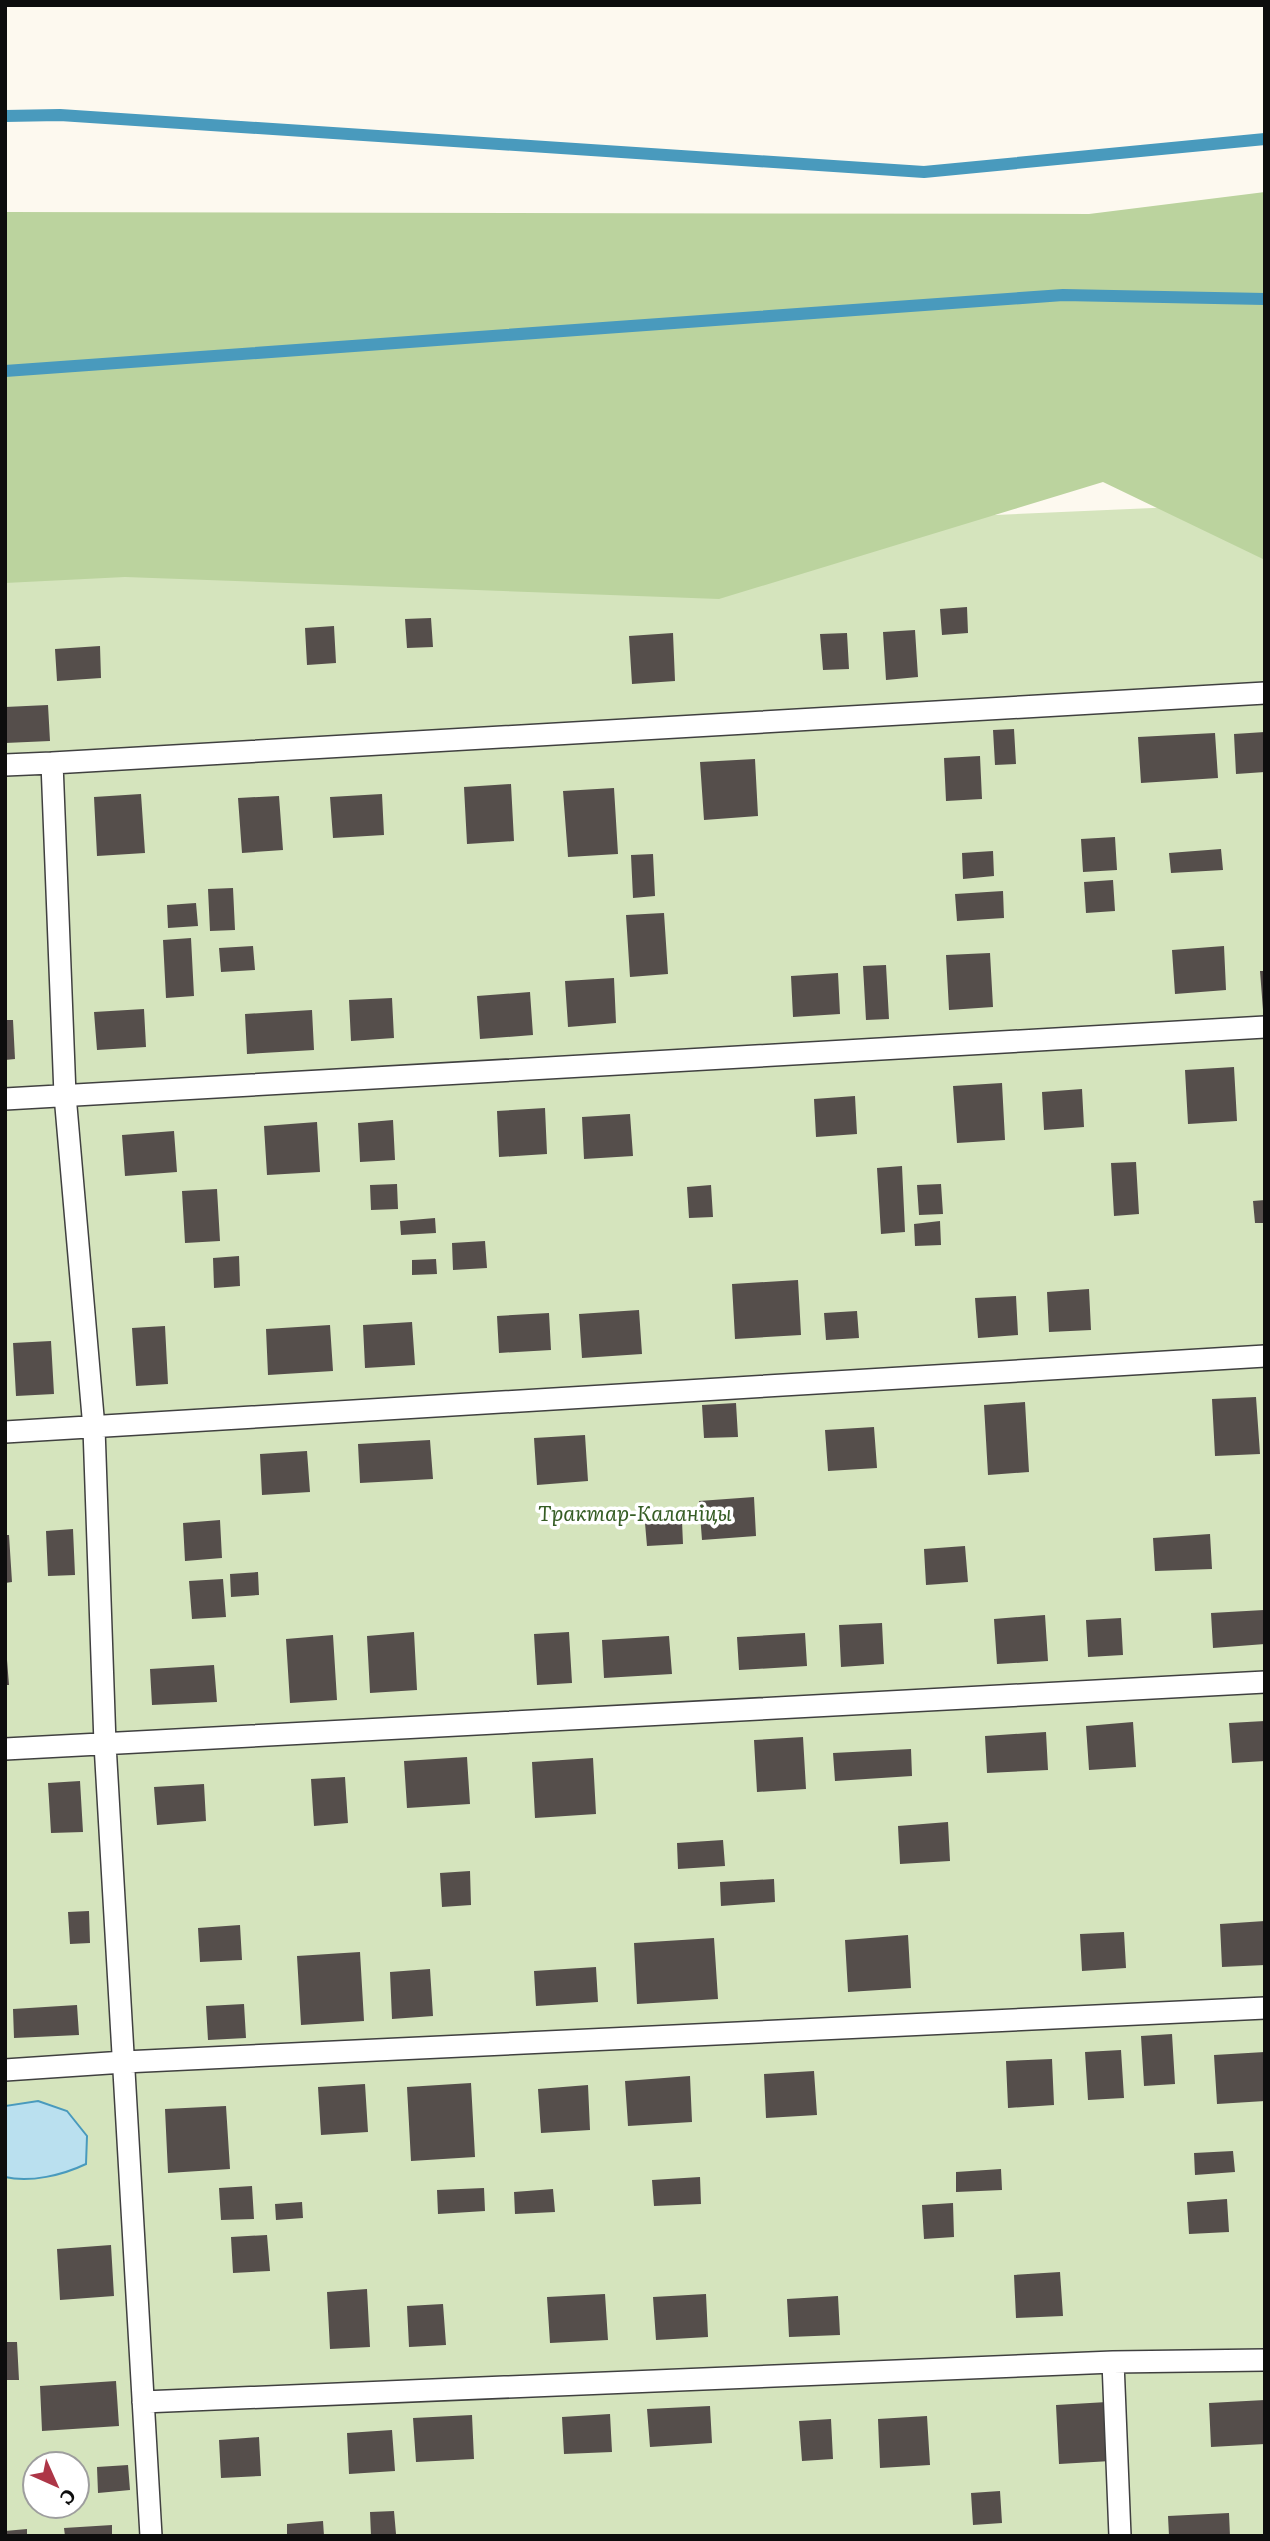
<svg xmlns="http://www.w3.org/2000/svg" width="1270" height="2541" font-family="Literata,serif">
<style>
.green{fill:#d5e4bd;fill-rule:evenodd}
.forest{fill:#bbd39e}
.water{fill:#bae0ef;stroke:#499abd;stroke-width:2}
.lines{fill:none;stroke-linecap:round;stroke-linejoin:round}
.stream{stroke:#499abd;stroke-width:12}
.building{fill:#554e4b}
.lane-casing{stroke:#404040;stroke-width:24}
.lane{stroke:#fff;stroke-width:21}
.labels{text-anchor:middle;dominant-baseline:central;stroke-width:7;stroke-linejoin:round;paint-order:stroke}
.park-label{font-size:21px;font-style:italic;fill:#365d25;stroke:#fff}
</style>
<rect width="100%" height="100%" fill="#fdf9ef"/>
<path class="green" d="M 1265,503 L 1265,2536 L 5,2536 L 5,559 ZM 35,2464 L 77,2464 L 77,2506 L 35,2506 Z"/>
<path class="forest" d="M 1265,192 L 1265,560 L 1103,482 L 719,599 L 125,577 L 5,583 L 5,212 L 1089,214 Z"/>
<path class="water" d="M 38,2101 L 67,2111 L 87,2136 L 86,2164 C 63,2175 30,2183 5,2177 L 5,2106 Z"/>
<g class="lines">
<path class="stream" d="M 5,116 L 60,115 L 924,172 L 1265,139
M 5,371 L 1063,295 L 1265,299"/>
</g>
<path class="building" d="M 967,607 L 968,633 L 942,635 L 940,609 Z
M 431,618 L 433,647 L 407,648 L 405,619 Z
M 334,626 L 336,663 L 307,665 L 305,628 Z
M 915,630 L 918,677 L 886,680 L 883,632 Z
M 673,633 L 675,681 L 632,684 L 629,636 Z
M 847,633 L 849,669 L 823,670 L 820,634 Z
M 100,646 L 101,678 L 57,681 L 55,649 Z
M 48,705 L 50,741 L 5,743 L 5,707 Z
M 1014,729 L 1016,764 L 995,765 L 993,730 Z
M 1265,732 L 1265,772 L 1236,774 L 1234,734 Z
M 1215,733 L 1218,778 L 1141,783 L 1138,737 Z
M 980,756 L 982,799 L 946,801 L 944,758 Z
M 755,759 L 758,816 L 704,820 L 700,762 Z
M 511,784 L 514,841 L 467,844 L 464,787 Z
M 614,788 L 618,854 L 568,857 L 563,791 Z
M 141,794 L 145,853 L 97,856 L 94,797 Z
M 382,794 L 384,835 L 333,838 L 330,797 Z
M 279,796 L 283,850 L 242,853 L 238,798 Z
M 1115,837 L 1117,870 L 1083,872 L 1081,839 Z
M 1221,849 L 1223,870 L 1171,873 L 1169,853 Z
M 993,851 L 994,876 L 963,879 L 962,853 Z
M 653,854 L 655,896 L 633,898 L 631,855 Z
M 1113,880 L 1115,911 L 1086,913 L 1084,882 Z
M 233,888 L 235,930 L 210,931 L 208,889 Z
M 1003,891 L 1004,918 L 957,921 L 955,894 Z
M 196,903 L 198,926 L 168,928 L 167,905 Z
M 664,913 L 668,974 L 630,977 L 626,915 Z
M 191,938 L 194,996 L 166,998 L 163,940 Z
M 253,946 L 255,970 L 221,972 L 219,948 Z
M 1224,946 L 1226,990 L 1175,994 L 1172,950 Z
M 990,953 L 993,1007 L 949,1010 L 946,955 Z
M 886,965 L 889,1019 L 866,1020 L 863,966 Z
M 1260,971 L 1265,971 L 1265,1010 L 1263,1010 Z
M 838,973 L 840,1014 L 793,1017 L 791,976 Z
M 614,978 L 616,1023 L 568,1027 L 565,981 Z
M 530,992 L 533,1035 L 480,1039 L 477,996 Z
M 392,998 L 394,1038 L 351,1041 L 349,1000 Z
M 144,1009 L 146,1047 L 97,1050 L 94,1012 Z
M 312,1010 L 314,1050 L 247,1054 L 245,1014 Z
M 5,1020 L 13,1020 L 15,1059 L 5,1060 Z
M 1234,1067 L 1237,1121 L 1188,1124 L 1185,1070 Z
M 1002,1083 L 1005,1140 L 957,1143 L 953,1086 Z
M 1082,1089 L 1084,1127 L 1044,1130 L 1042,1092 Z
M 855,1096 L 857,1134 L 816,1137 L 814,1099 Z
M 545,1108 L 547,1154 L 499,1157 L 497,1111 Z
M 630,1114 L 633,1156 L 584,1159 L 582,1117 Z
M 393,1120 L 395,1160 L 360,1162 L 358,1123 Z
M 317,1122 L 320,1172 L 267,1175 L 264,1126 Z
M 174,1131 L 177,1172 L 125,1176 L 122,1135 Z
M 1136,1162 L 1139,1214 L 1114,1216 L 1111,1163 Z
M 902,1166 L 905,1232 L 881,1234 L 877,1168 Z
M 397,1184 L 398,1209 L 371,1210 L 370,1185 Z
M 941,1184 L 943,1214 L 919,1215 L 917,1185 Z
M 711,1185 L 713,1217 L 689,1218 L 687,1187 Z
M 217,1189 L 220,1241 L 185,1243 L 182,1191 Z
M 1265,1200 L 1265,1223 L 1255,1223 L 1253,1201 Z
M 435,1218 L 436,1233 L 401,1235 L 400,1221 Z
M 940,1221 L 941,1245 L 915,1246 L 914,1224 Z
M 485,1241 L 487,1268 L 453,1270 L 452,1243 Z
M 239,1256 L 240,1286 L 214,1288 L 213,1258 Z
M 436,1259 L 437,1274 L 412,1275 L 412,1260 Z
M 798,1280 L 801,1335 L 735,1339 L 732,1284 Z
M 1089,1289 L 1091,1330 L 1049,1332 L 1047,1292 Z
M 1016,1296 L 1018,1335 L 978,1338 L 975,1298 Z
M 639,1310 L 642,1354 L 582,1358 L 579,1314 Z
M 857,1311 L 859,1338 L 826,1340 L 824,1313 Z
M 549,1313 L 551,1350 L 499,1353 L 497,1316 Z
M 412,1322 L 415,1365 L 365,1368 L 363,1325 Z
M 330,1325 L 333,1371 L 268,1375 L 266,1329 Z
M 165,1326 L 168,1384 L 136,1386 L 132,1328 Z
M 51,1341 L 54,1394 L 16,1396 L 13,1343 Z
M 1256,1397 L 1260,1454 L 1215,1456 L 1212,1399 Z
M 1025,1402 L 1029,1472 L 988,1475 L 984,1405 Z
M 736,1403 L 738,1437 L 704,1438 L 702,1405 Z
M 874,1427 L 877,1468 L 828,1471 L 825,1430 Z
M 585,1435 L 588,1481 L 537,1485 L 534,1438 Z
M 430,1440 L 433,1479 L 360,1483 L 358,1444 Z
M 307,1451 L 310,1492 L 262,1495 L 260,1454 Z
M 754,1497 L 756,1536 L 702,1540 L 699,1501 Z
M 220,1520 L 222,1558 L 185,1561 L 183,1523 Z
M 682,1521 L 683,1544 L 647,1546 L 645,1523 Z
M 73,1529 L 75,1575 L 48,1576 L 46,1531 Z
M 1210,1534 L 1212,1569 L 1155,1571 L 1153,1538 Z
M 5,1535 L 9,1535 L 12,1582 L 5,1583 Z
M 965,1546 L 968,1582 L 926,1585 L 924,1549 Z
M 258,1572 L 259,1595 L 231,1597 L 230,1574 Z
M 223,1579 L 226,1617 L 192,1619 L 189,1581 Z
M 1264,1610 L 1265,1644 L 1213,1648 L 1211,1613 Z
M 1045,1615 L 1048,1661 L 997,1664 L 994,1619 Z
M 1121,1618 L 1123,1655 L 1088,1657 L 1086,1620 Z
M 882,1623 L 884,1664 L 841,1667 L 839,1625 Z
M 414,1632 L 417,1690 L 370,1693 L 367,1636 Z
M 569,1632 L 572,1683 L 537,1685 L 534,1634 Z
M 805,1633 L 807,1666 L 739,1670 L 737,1637 Z
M 333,1635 L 337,1700 L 290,1703 L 286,1639 Z
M 669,1636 L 672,1674 L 604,1678 L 602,1640 Z
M 7,1660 L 9,1685 L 5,1685 L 5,1661 Z
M 214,1665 L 217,1702 L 152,1705 L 150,1669 Z
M 1265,1721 L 1265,1761 L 1232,1763 L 1229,1723 Z
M 1133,1722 L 1136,1767 L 1089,1770 L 1086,1726 Z
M 1046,1732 L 1048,1770 L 987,1773 L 985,1736 Z
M 803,1737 L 806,1789 L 757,1792 L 754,1740 Z
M 911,1749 L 912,1776 L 835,1781 L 833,1753 Z
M 467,1757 L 470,1804 L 407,1808 L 404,1761 Z
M 593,1758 L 596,1814 L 535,1818 L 532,1762 Z
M 345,1777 L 348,1823 L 314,1826 L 311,1779 Z
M 80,1781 L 83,1832 L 51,1833 L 48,1783 Z
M 204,1784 L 206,1821 L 157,1825 L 154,1787 Z
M 948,1822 L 950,1861 L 900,1864 L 898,1826 Z
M 723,1840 L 725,1866 L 678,1869 L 677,1843 Z
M 470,1871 L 471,1905 L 442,1907 L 440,1873 Z
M 774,1879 L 775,1902 L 721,1906 L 720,1882 Z
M 89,1911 L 90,1943 L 70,1944 L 68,1912 Z
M 1265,1921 L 1265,1965 L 1222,1967 L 1220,1924 Z
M 240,1925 L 242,1960 L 200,1962 L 198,1928 Z
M 1124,1932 L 1126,1968 L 1082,1971 L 1080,1934 Z
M 908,1935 L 911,1988 L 848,1992 L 845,1940 Z
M 714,1938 L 718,1999 L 637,2004 L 634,1943 Z
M 360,1952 L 364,2021 L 301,2025 L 297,1956 Z
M 596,1967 L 598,2002 L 536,2006 L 534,1971 Z
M 430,1969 L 433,2016 L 392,2019 L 390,1972 Z
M 244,2004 L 246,2038 L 208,2040 L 206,2006 Z
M 77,2005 L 79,2035 L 14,2038 L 13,2009 Z
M 1172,2034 L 1175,2084 L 1144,2086 L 1141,2036 Z
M 1121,2050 L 1124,2098 L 1088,2100 L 1085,2052 Z
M 1265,2052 L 1265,2101 L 1217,2104 L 1214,2055 Z
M 1052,2059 L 1054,2105 L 1008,2108 L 1006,2061 Z
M 814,2071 L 817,2115 L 766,2118 L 764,2074 Z
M 690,2076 L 692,2122 L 628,2126 L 625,2081 Z
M 471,2083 L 475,2157 L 411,2161 L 407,2087 Z
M 365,2084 L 368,2132 L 321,2135 L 318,2087 Z
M 588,2085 L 590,2130 L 541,2133 L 538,2089 Z
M 226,2106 L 230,2169 L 168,2173 L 165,2109 Z
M 1233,2151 L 1235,2172 L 1195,2175 L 1194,2153 Z
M 1001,2169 L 1002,2190 L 956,2192 L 956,2172 Z
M 700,2177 L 701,2204 L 654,2206 L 652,2180 Z
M 252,2186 L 254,2219 L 221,2220 L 219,2188 Z
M 484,2188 L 485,2211 L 438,2214 L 437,2190 Z
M 553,2189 L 555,2212 L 515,2214 L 514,2192 Z
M 1227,2199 L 1229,2232 L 1189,2234 L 1187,2202 Z
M 302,2202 L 303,2218 L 276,2220 L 275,2204 Z
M 953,2203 L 954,2237 L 924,2239 L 922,2205 Z
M 267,2235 L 270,2271 L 233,2273 L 231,2237 Z
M 111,2245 L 114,2296 L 60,2300 L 57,2249 Z
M 1060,2272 L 1063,2316 L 1016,2318 L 1014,2275 Z
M 367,2289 L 370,2347 L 330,2349 L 327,2292 Z
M 605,2294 L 608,2340 L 550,2343 L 547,2297 Z
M 706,2294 L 708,2337 L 656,2340 L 653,2297 Z
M 838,2296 L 840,2335 L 789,2337 L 787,2299 Z
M 443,2304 L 446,2345 L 409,2347 L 407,2306 Z
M 5,2342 L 17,2342 L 19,2380 L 5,2380 Z
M 116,2381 L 119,2426 L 42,2431 L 40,2386 Z
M 1265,2400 L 1265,2444 L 1211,2447 L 1209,2403 Z
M 1107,2402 L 1111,2461 L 1059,2464 L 1056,2405 Z
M 710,2406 L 712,2443 L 650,2447 L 647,2409 Z
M 610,2414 L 612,2452 L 564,2454 L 562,2417 Z
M 472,2415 L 474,2459 L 416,2462 L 413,2418 Z
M 927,2416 L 930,2465 L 880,2468 L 878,2419 Z
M 831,2419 L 833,2459 L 802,2461 L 799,2421 Z
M 392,2430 L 395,2471 L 349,2474 L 347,2433 Z
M 259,2437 L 261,2476 L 221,2478 L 219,2440 Z
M 128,2465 L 130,2490 L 98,2493 L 97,2467 Z
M 1000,2491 L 1002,2523 L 973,2525 L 971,2493 Z
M 394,2511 L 396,2534 L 371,2536 L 370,2512 Z
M 1229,2513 L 1230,2536 L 1169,2536 L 1168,2516 Z
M 323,2521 L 324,2536 L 287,2536 L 287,2524 Z
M 112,2525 L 112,2536 L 65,2536 L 64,2528 Z
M 27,2529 L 27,2536 L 5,2536 L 5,2531 Z"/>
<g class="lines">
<defs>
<path id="lane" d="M 5,765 L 52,763
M 5,1099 L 1265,1027
M 5,1432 L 1265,1356
M 5,1749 L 1265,1682
M 5,2070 L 124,2062 L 1265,2008
M 1113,2362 L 1120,2536
M 143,2402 L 1113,2362 L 1265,2360
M 151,2536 L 105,1744 L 94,1428 L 65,1095 L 52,763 L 1265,693"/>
</defs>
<use href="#lane" class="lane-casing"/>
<use href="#lane" class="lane"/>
</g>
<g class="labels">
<g class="park-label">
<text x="635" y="1511">Трактар-Каланіцы</text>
</g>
</g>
<rect width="1270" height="2541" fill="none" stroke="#0d0d0d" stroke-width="14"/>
<g transform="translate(56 2485) rotate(135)"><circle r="33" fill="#ffffff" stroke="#9e9e9e" stroke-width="2"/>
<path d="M0-5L12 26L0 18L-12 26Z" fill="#ad3647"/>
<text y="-10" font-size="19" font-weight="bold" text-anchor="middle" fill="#0d0d0d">С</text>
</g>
</svg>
